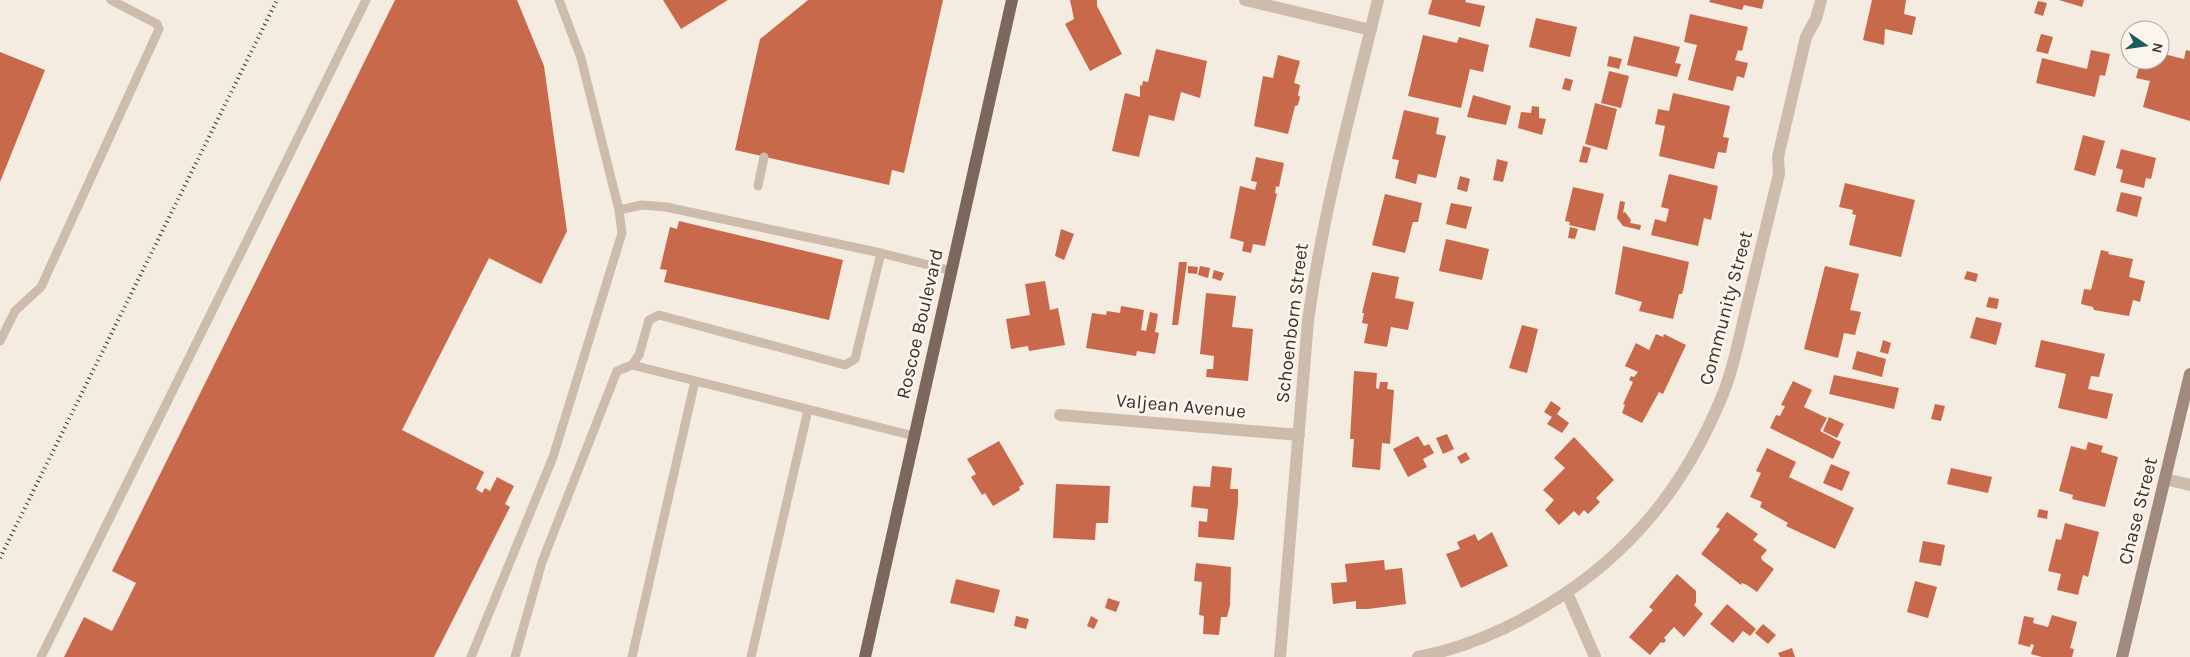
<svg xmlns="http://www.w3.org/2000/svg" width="2190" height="657" font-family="Karla,sans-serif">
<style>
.building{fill:#c8694b}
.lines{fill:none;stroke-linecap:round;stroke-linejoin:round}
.lane{stroke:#cdbbac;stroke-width:9}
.street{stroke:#cdbbac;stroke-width:12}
.secondary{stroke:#a18a7d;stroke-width:12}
.primary{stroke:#7d675c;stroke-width:12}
.rail{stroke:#3b302b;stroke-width:4;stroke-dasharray:1 4;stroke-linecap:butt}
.labels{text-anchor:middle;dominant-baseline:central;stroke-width:5;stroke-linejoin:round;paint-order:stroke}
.street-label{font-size:19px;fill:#3b302b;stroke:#fbf5ee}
</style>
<rect width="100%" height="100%" fill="#f4ebe1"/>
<path class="building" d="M 395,0 L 517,0 L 544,66 L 567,231 L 541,284 L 489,258 L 402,430 L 484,472 L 476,489 L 482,493 L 485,488 L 490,491 L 497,477 L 514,486 L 505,504 L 510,507 L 434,657 L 64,657 L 84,617 L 112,631 L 136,583 L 112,571 Z
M 663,0 L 728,0 L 681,29 Z
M 808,0 L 943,0 L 904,173 L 892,170 L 889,185 L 735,150 L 760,39 Z
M 1070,0 L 1097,0 L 1097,6 L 1122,54 L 1090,71 L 1065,24 L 1074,19 Z
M 1432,0 L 1466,0 L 1465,2 L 1485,6 L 1480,27 L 1428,14 Z
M 1710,0 L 1764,0 L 1762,9 L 1744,5 L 1742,10 L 1709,2 Z
M 1872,0 L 1906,0 L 1904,14 L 1916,17 L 1912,35 L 1885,29 L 1884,45 L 1863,40 Z
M 2059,0 L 2084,0 L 2082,7 Z
M 2038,1 L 2047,3 L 2043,16 L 2034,13 Z
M 1690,14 L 1748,27 L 1742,51 L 1738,50 L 1735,60 L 1748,63 L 1744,78 L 1737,76 L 1733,91 L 1688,80 L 1697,45 L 1684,42 Z
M 1536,18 L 1577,27 L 1570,57 L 1529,47 Z
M 2041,34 L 2053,37 L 2048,54 L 2036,51 Z
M 1423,35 L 1457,43 L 1459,37 L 1489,45 L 1483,72 L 1470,69 L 1461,108 L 1408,96 Z
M 1634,36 L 1680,47 L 1675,63 L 1681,64 L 1677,77 L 1627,65 Z
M 1156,49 L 1207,61 L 1200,98 L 1181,92 L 1174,121 L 1149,115 L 1139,157 L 1112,151 L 1125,93 L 1140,97 L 1140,85 L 1142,86 L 1143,81 L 1148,82 Z
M 2091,50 L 2110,54 L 2105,76 L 2100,75 L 2095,97 L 2036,83 L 2042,58 L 2087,69 Z
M 2186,50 L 2190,51 L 2190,121 L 2143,107 L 2150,81 L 2136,78 L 2141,60 L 2160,60 L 2160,53 L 2184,59 Z
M 0,52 L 45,70 L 0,182 Z
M 1278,55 L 1300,61 L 1294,83 L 1300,85 L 1298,95 L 1300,97 L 1298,105 L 1295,106 L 1288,134 L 1254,126 L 1263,76 L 1273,78 Z
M 1609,56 L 1622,59 L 1619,69 L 1607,66 Z
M 1609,71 L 1629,76 L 1621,108 L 1601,103 Z
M 1565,78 L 1573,80 L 1570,91 L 1562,89 Z
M 1673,93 L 1730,106 L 1723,137 L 1729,138 L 1726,153 L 1718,152 L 1714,169 L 1659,156 L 1665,126 L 1655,124 L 1658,109 L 1669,111 Z
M 1473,95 L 1511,106 L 1506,125 L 1467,117 Z
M 1595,103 L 1617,109 L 1607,150 L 1585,144 Z
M 1532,106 L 1539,107 L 1539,118 L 1546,119 L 1542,135 L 1518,128 L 1521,112 L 1531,113 Z
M 1404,110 L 1439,118 L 1436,134 L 1446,136 L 1436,178 L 1418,174 L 1416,184 L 1395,178 L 1399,160 L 1392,159 Z
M 2083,135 L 2105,141 L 2095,176 L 2074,170 Z
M 1583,146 L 1591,148 L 1587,163 L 1579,162 Z
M 2121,149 L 2156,158 L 2151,179 L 2146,178 L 2144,188 L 2120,182 L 2123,170 L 2116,168 Z
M 1256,157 L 1284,163 L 1279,187 L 1276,186 L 1275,193 L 1277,194 L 1265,246 L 1253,244 L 1251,253 L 1242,251 L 1244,242 L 1230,238 L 1240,186 L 1255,190 L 1257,182 L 1251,181 Z
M 1497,159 L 1508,162 L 1503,182 L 1493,180 Z
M 1669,174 L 1718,186 L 1711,220 L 1704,218 L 1698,246 L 1651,235 L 1655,219 L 1666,222 L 1669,209 L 1661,207 Z
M 1460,176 L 1470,179 L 1467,192 L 1457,189 Z
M 1845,183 L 1915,200 L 1901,257 L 1849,245 L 1856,215 L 1852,214 L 1853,210 L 1839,207 Z
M 1573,187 L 1604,194 L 1595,231 L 1569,225 L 1570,222 L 1565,221 Z
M 2121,192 L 2142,197 L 2137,217 L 2116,211 Z
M 1385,194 L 1422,203 L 1418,222 L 1413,222 L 1412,225 L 1405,253 L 1372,245 Z
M 1620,201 L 1625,202 L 1623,213 L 1625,212 L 1631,220 L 1630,223 L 1641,225 L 1640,230 L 1623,226 L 1617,218 Z
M 1451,203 L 1472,207 L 1466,229 L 1446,224 Z
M 679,221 L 843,260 L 829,320 L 664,282 L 667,270 L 660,269 L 670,227 L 677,229 Z
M 1570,227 L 1578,229 L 1575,239 L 1568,238 Z
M 1061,229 L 1074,234 L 1064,260 L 1055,256 Z
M 1446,239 L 1489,249 L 1482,280 L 1439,271 Z
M 1623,246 L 1689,262 L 1683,291 L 1682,294 L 1679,294 L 1673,319 L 1639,311 L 1642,302 L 1615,294 Z
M 2101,250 L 2109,252 L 2108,254 L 2133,259 L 2129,277 L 2145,281 L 2140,302 L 2133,300 L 2129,316 L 2094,310 L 2093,307 L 2081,304 L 2084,289 L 2091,290 Z
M 1179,262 L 1187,262 L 1178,325 L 1172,325 Z
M 1188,266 L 1198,267 L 1197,274 L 1188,273 Z
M 1200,266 L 1210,268 L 1208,278 L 1198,275 Z
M 1825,266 L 1859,274 L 1850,310 L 1861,312 L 1855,335 L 1844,333 L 1838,358 L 1804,349 Z
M 1214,270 L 1224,273 L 1221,281 L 1212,278 Z
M 1967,271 L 1978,274 L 1976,282 L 1964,279 Z
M 1372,272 L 1399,277 L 1395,298 L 1414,302 L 1408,330 L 1391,327 L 1387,347 L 1364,343 L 1368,324 L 1362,323 L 1364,313 L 1362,313 Z
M 1045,281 L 1050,310 L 1058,308 L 1065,345 L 1029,351 L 1028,346 L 1011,349 L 1006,319 L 1030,315 L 1025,284 Z
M 1206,293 L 1236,296 L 1232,327 L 1253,329 L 1248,381 L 1206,377 L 1207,369 L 1213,369 L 1214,356 L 1200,354 Z
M 1989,297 L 1999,299 L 1997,309 L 1986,307 Z
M 1121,306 L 1144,310 L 1141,330 L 1146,331 L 1150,312 L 1158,314 L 1155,332 L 1159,333 L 1155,354 L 1137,351 L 1136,356 L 1086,348 L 1092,313 L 1106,315 L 1107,311 L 1120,313 Z
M 1976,317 L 2002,323 L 1996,345 L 1970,338 Z
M 1522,325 L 1538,329 L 1527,373 L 1509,368 Z
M 1656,334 L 1663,337 L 1664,334 L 1686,345 L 1663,394 L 1659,392 L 1642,423 L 1622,413 L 1625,405 L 1623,404 L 1633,382 L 1629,380 L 1631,376 L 1634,377 L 1638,372 L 1625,366 L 1636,343 L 1649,350 Z
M 1883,340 L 1891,343 L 1888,354 L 1880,352 Z
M 2041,340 L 2105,354 L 2099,377 L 2091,376 L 2088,389 L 2113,394 L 2107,419 L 2058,408 L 2066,374 L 2035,367 Z
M 1857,351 L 1886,359 L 1882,377 L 1852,369 Z
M 1354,371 L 1377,373 L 1376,388 L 1379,389 L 1380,382 L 1388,382 L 1387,389 L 1394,390 L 1390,444 L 1382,443 L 1380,470 L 1352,467 L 1354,439 L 1350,439 Z
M 1834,375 L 1899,388 L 1894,409 L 1829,394 Z
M 1793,381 L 1812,390 L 1804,407 L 1827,418 L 1820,431 L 1841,442 L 1833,459 L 1770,428 L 1776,415 L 1780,416 L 1785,406 L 1781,405 Z
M 1551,401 L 1561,408 L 1557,414 L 1569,423 L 1562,433 L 1547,424 L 1552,417 L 1544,412 Z
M 1935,404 L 1945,406 L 1941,421 L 1931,419 Z
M 1829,417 L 1844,424 L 1837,438 L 1823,431 Z
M 1447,434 L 1454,449 L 1443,454 L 1436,438 Z
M 1418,436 L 1424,446 L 1429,444 L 1434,453 L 1423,459 L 1427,467 L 1408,477 L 1393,449 Z
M 1574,437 L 1614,480 L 1596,498 L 1600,502 L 1588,514 L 1584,510 L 1579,516 L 1574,511 L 1559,525 L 1545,510 L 1554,500 L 1543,490 L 1565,468 L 1554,458 Z
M 999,441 L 1024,484 L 1019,487 L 1020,490 L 993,506 L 985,493 L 982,495 L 971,477 L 976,474 L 967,459 Z
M 2088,442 L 2103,446 L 2101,452 L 2118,457 L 2105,507 L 2072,499 L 2073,495 L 2059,491 L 2071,446 L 2086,450 Z
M 1767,448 L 1796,462 L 1789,477 L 1854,508 L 1835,549 L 1786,526 L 1788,523 L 1760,507 L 1762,502 L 1750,497 L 1761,473 L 1756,471 Z
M 1466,452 L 1470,459 L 1461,464 L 1457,457 Z
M 1831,464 L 1850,472 L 1842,491 L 1823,483 Z
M 1212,466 L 1232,468 L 1230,489 L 1238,489 L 1238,503 L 1234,540 L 1198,537 L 1199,521 L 1207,522 L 1208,509 L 1191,507 L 1193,486 L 1210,487 Z
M 1951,468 L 1992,477 L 1988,493 L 1947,484 Z
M 1056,484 L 1110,486 L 1108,523 L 1096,523 L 1095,540 L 1053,538 Z
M 2039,509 L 2048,511 L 2047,519 L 2037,517 Z
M 1727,512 L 1758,534 L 1753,540 L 1767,550 L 1761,557 L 1762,560 L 1774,569 L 1757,592 L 1747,585 L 1742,583 L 1741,585 L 1701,554 L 1720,529 L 1716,527 Z
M 2065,523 L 2099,532 L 2088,577 L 2083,575 L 2078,595 L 2057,590 L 2061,574 L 2048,571 L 2056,539 L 2061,540 Z
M 1492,532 L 1508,566 L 1461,588 L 1446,554 L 1460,549 L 1457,542 L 1475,534 L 1478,541 Z
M 1923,541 L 1945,545 L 1941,566 L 1919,562 Z
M 1384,560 L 1385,570 L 1402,568 L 1406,604 L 1368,609 L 1356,609 L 1356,601 L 1333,604 L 1331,583 L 1347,582 L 1345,564 Z
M 1196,563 L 1231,567 L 1230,605 L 1227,617 L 1221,617 L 1219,635 L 1203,634 L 1204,616 L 1199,615 L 1202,582 L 1194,581 Z
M 1677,574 L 1696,591 L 1696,602 L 1694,605 L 1703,614 L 1684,637 L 1674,627 L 1664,638 L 1666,640 L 1664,643 L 1661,642 L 1650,655 L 1629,637 L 1653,610 L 1649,607 Z
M 956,579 L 1000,590 L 994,613 L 950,603 Z
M 1915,581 L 1937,587 L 1928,618 L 1907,612 Z
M 1108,598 L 1120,602 L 1116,612 L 1105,608 Z
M 1727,604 L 1756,629 L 1750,636 L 1743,631 L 1733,643 L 1710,624 Z
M 2052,615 L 2077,622 L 2070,648 L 2074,649 L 2072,657 L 2042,657 L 2031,654 L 2034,645 L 2031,644 L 2030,647 L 2018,644 L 2024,616 L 2034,618 L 2033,623 L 2048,627 Z
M 1016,616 L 1029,619 L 1026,629 L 1014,626 Z
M 1091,616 L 1098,620 L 1094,629 L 1087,626 Z
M 1763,624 L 1776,635 L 1768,644 L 1755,633 Z
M 1792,648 L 1795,657 L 1780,657 L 1778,653 Z"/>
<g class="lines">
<path class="lane" d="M 758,186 L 764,157
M 619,210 L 642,205 L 666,207 L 881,253
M 0,341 L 15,311 L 41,287 L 159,29 L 157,24 L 111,0
M 632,365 L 639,355 L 649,320 L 659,315 L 845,365 L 855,359 L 881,253 L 952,271
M 41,657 L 366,0
M 471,657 L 553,457 L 622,233 L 619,210 L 581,58 L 559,0
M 515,657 L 542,562 L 617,371 L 632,365 L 914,436
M 632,657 L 695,381
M 751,657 L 808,410"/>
<path class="street" d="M 1245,0 L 1371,30
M 1060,415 L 1299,435
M 2165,479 L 2190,485
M 1567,593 L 1595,657
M 1280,657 L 1308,321 C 1323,212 1352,106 1378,0
M 1418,657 C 1465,648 1506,630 1547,605 C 1631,554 1686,485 1723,394 C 1734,367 1739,338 1746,310 C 1757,264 1768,219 1779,174 L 1778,157 L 1806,37 L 1816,19 L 1821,0"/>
<path class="secondary" d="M 2122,657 L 2190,374"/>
<path class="primary" d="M 865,657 L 1012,0"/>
<path class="rail" d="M 0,558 L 277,0"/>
</g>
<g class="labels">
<g class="street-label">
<text transform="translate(1726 308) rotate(-75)">Community Street</text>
<text transform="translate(1292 323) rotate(-83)">Schoenborn Street</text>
<text transform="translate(920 324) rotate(-77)">Roscoe Boulevard</text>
<text transform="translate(1181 406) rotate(5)">Valjean Avenue</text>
<text transform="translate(2138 511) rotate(-76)">Chase Street</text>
</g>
</g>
<g transform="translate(2145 45) rotate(103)"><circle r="24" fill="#fbf5ee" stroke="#aea6a0"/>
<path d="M0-4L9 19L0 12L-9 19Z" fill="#1f5a5e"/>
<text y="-8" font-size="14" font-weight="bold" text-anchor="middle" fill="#3b302b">N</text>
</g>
</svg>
